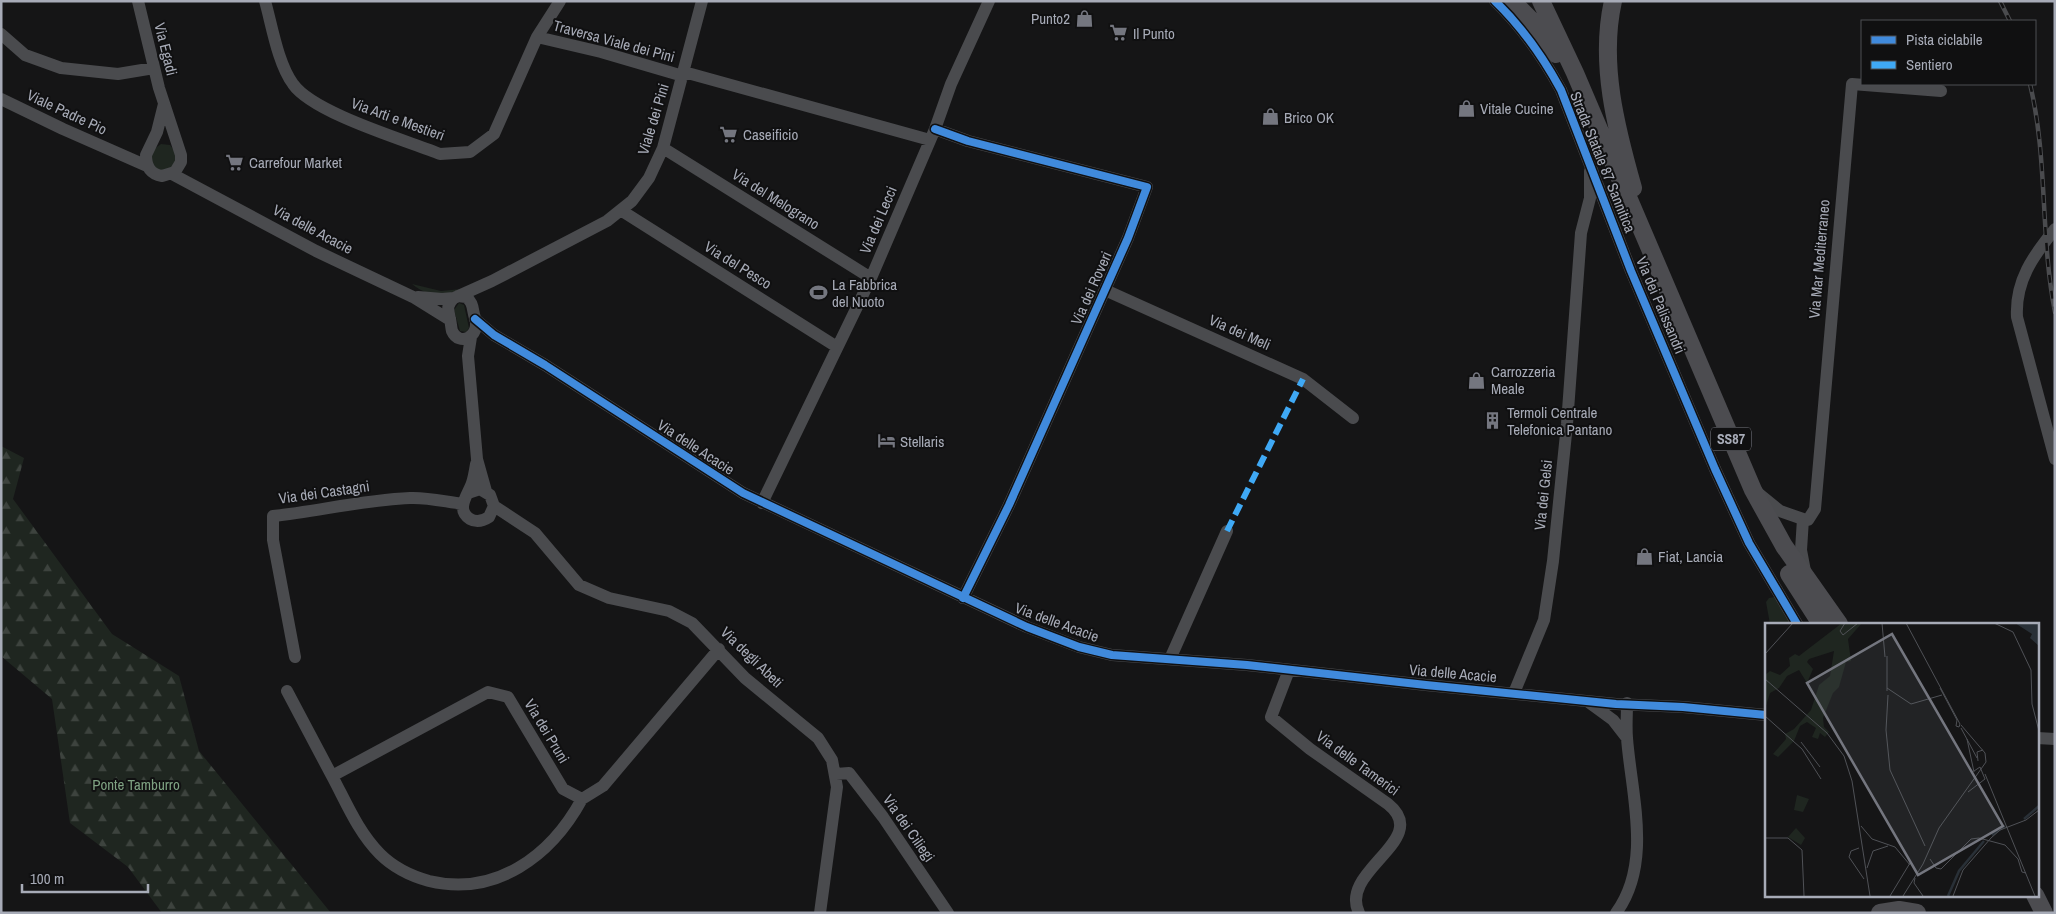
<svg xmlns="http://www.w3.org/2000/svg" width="2056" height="914" font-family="'Archivo Narrow',sans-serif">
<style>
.grass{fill:#1f2620}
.forest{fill:url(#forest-firs)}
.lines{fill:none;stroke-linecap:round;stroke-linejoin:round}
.minor{stroke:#4a4b4e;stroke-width:12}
.highway{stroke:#4c4c50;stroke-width:18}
.rail-casing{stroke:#4a4b4e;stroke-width:4.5}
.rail{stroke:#101011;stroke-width:2.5;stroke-dasharray:8;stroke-linecap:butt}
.quiet{stroke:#3fa9f5;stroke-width:6;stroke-dasharray:12 6;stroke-linecap:butt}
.cycleway-casing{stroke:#101011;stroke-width:11}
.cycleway{stroke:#408adc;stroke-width:8}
.labels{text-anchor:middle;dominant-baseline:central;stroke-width:4;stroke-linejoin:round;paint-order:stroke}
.shield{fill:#101011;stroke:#7a7c85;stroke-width:1}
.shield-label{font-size:14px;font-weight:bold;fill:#a7abb7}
.poi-label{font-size:15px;fill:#a7abb7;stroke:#101011;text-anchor:start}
.street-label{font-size:15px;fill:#a7abb7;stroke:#101011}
.park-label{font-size:15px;fill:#7ea182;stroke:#101011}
.inset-river{fill:none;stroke:#293037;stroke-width:2.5}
.inset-road{fill:none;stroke:#4f5156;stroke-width:1}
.view{fill:#74767f;fill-opacity:0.15;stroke:#74767f;stroke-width:2.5}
.inset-edge{fill:none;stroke:#a7abb7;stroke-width:2.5}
</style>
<defs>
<pattern id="forest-firs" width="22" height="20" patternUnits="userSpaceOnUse" patternTransform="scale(1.25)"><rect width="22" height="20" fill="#1f2620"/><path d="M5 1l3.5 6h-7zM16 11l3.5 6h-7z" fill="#3d433e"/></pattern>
</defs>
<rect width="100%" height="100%" fill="#151516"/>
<path class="grass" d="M 161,144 L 170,145 L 178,156 L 173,170 L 154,170 L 150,152 Z
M 412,284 L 441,291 L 461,289 C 441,299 429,297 412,284 Z
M 459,303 L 464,305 L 469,328 L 466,332 L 460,331 L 454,310 Z
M 1775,597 L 1794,624 L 1770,624 L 1766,602 L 1769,598 Z"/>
<path class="forest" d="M 1,446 L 24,458 L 13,499 L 112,634 L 179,676 L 199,751 L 331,913 L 162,913 L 128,867 L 70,823 L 52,699 L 1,656 Z"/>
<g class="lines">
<path class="minor" d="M 138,1 L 159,88 L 181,155 L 181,162 L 175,172 L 162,176 C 150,174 146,166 146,155 L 157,132 L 164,104
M 265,1 C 272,26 278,64 293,84 C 313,113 405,140 440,154 L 470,152 L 494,134 L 537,37 L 560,1
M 1495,1 C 1522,27 1543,57 1561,90 L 1631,271 L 1715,469 L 1749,543 L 1797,624
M 1,34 L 25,55 L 61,68 L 118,74 L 154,68
M 537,37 L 601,52 L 683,76
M 684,72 L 930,140
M 1,99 L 63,129 L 147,166
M 935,129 L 968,141 L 1147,187 L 1128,238 L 1009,505 L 963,598
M 663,148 L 871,278
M 172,174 L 316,251 L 413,297 L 450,320
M 622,211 L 837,347
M 2055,229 C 2033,256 2015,281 2017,317 L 2055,459
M 1105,290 L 1303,379 L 1353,418
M 458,296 L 466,297 C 474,303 472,309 475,318 C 481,337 459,347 452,331 C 451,327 451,323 450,319 C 448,310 446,305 454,298 L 492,281 L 607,221 L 632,201 L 649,178 L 663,148 L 702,1
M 418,297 L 442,299 L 454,298
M 475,319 L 494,335 L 545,365 L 743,493 L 1027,627 L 1079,647 L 1112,655 L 1247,665 L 1426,685 L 1616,704 L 1683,707 L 1766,715
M 471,337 L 468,356 L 477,459 L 486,491
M 468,493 L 480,489 L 490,495 L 494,506 L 489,517 C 483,521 477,523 470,519 C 455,509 468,495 472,483 C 474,477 475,470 476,464
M 1759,494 L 1780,511 L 1803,519
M 762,503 L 871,278 L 935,129 L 951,84 L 989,1
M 494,506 L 535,533 L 579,585 L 609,598 L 669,611 L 692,623 L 745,678 L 818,738 L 832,760 L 837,787 L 820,913
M 1803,519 L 1808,520 L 1815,509 L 1852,84 L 1941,91
M 1803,519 L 1801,550 L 1805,571
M 295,657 L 273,540 L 273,516 C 319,511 363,500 410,498 C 427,497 446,502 463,504
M 1170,659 L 1227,531
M 1289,670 L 1271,717 L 1310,749 L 1388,804 C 1433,840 1338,870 1359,913
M 287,691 L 332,776 L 488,692 L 508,697 L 563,789 L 582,799 L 603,786 L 719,649
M 1514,693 L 1544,620 L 1553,561 L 1567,424 L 1581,233 L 1590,198 L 1590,171
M 1587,701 L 1613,720 L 1627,738
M 2037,738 L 2055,739
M 836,774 L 849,773 L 883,817 L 948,913
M 332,776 C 346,802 358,832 380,854 C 393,867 411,876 429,881 C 496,897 551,856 582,799
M 1616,913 C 1653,863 1631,793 1627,738 C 1626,727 1627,715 1627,703"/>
<path class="highway" d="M 1512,1 L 1532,21 L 1556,54
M 1541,1 L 1575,73 L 1753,490 L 1784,546 L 1839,624
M 1613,1 C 1599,63 1616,128 1633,188
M 1789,574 L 1821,624
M 2035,895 L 2044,913
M 1880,913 L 1899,910 L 1917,913"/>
<defs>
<path id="rail" d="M 2000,1 L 2010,21
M 2030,84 C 2048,158 2040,237 2055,312"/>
</defs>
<use href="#rail" class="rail-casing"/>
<use href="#rail" class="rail"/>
<path class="quiet" d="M 1227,531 L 1303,379"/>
<defs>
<path id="cycleway" d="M 1495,1 C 1522,27 1543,57 1561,90 L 1631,271 L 1715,469 L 1749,543 L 1797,624
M 935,129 L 968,141 L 1147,187 L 1128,238 L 1009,505 L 963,598
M 475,319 L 494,335 L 545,365 L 743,493 L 1027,627 L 1079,647 L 1112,655 L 1247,665 L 1426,685 L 1616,704 L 1683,707 L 1766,715"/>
</defs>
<use href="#cycleway" class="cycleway-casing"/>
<use href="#cycleway" class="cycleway"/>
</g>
<defs>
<symbol id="shop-bare" viewBox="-9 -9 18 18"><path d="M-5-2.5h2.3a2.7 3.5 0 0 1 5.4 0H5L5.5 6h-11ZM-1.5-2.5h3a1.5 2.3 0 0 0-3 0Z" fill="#74767f" stroke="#101011" stroke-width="2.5" paint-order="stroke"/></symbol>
<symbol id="supermarket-bare" viewBox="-9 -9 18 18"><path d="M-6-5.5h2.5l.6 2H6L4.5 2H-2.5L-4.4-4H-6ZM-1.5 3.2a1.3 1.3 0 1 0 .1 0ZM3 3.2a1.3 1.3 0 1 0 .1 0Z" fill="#74767f" stroke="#101011" stroke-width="2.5" paint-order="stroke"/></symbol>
<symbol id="stadium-bare" viewBox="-9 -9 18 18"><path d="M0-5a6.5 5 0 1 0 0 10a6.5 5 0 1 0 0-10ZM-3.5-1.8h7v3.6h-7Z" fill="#74767f" stroke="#101011" stroke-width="2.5" paint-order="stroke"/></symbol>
<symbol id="building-bare" viewBox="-9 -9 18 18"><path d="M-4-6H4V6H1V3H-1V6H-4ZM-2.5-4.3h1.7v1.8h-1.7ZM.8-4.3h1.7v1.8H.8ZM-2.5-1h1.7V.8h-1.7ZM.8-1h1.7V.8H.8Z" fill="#74767f" stroke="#101011" stroke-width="2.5" paint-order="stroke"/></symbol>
<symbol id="hotel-bare" viewBox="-9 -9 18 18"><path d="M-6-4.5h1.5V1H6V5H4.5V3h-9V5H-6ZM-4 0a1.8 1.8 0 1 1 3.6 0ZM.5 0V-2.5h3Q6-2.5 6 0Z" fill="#74767f" stroke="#101011" stroke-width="2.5" paint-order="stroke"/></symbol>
</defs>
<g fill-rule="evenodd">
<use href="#shop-bare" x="1072" y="6" width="25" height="25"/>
<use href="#supermarket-bare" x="1106" y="20" width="25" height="25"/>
<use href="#shop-bare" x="1454" y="96" width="25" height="25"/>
<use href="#shop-bare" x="1258" y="104" width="25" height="25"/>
<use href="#supermarket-bare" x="716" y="122" width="25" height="25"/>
<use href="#supermarket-bare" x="222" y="150" width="25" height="25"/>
<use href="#stadium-bare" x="806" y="280" width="25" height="25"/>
<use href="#shop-bare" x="1464" y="368" width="25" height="25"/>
<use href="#building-bare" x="1480" y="408" width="25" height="25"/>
<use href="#hotel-bare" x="874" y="428" width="25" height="25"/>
<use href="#shop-bare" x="1632" y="544" width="25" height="25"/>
</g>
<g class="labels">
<rect class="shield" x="1711" y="427.5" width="40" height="23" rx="4"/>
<g class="shield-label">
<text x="1731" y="439">SS87</text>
</g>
<g class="poi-label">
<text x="1070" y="18" text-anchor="end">Punto2</text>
<text x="1133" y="33">Il Punto</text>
<text x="1480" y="108">Vitale Cucine</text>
<text x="1284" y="117">Brico OK</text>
<text x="743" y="134">Caseificio</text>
<text x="249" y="162">Carrefour Market</text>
<text x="832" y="284">La Fabbrica<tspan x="832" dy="17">del Nuoto</tspan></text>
<text x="1491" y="371">Carrozzeria<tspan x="1491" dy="17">Meale</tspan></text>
<text x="1507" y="412">Termoli Centrale<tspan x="1507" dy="17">Telefonica Pantano</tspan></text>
<text x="900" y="441">Stellaris</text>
<text x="1658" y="556">Fiat, Lancia</text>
</g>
<g class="street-label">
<text transform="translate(614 41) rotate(15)">Traversa Viale dei Pini</text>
<text transform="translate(166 49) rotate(76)">Via Egadi</text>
<text transform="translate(67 112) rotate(25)">Viale Padre Pio</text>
<text transform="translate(398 119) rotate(20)">Via Arti e Mestieri</text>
<text transform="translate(653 119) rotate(-73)">Viale dei Pini</text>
<text transform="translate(1603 162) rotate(68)">Strada Statale 87 Sannitica</text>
<text transform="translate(776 199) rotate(32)">Via del Melograno</text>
<text transform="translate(878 220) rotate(-67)">Via dei Lecci</text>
<text transform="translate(313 229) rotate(28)">Via delle Acacie</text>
<text transform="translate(1819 259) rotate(-85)">Via Mar Mediterraneo</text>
<text transform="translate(738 265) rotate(32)">Via del Pesco</text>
<text transform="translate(1091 288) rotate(-66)">Via dei Roveri</text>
<text transform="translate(1661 305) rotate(67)">Via dei Palissandri</text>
<text transform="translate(1240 332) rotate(24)">Via dei Meli</text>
<text transform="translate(696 447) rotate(33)">Via delle Acacie</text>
<text transform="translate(324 492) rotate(-8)">Via dei Castagni</text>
<text transform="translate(1543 495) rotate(-84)">Via dei Gelsi</text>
<text transform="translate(1057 622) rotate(20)">Via delle Acacie</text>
<text transform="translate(752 657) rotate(44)">Via degli Abeti</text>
<text transform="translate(1453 673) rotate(5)">Via delle Acacie</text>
<text transform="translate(547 731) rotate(59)">Via dei Pruni</text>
<text transform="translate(1358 763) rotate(36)">Via delle Tamerici</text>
<text transform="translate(909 828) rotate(55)">Via dei Ciliegi</text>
</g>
<g class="park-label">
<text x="136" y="784">Ponte Tamburro</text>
</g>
</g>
<g transform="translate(1765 623)">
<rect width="274" height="274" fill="#151516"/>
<path d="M 32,172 L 44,176 L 38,189 L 29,187 ZM 31,205 L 40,215 L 36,222 L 23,214 Z" fill="#1f2620"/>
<path d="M 77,0 L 97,0 L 83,16 L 86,38 L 81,39 L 74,64 L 68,70 L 58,95 L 59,104 L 64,109 L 60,114 L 55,110 L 53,116 L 47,114 L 51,105 L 42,99 L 35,103 L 29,118 L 13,134 L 8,131 L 21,116 L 20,111 L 29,106 L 46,87 L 54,62 L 65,53 L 69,28 L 44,36 L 42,39 L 48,46 L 42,60 L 34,47 L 22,53 L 14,65 L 5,70 L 0,86 L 0,52 L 5,48 L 15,52 L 25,43 L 24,35 L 30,31 L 34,33 Z" fill="#1f2620"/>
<path d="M 250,0 L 274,0 L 274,23 L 265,15 L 267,11 Z" fill="#293037"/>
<path class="inset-river" d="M 259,196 L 274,183M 227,212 L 240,203M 183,273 L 194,248 L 219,218"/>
<path class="inset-road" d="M 80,0 L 75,8 L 78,12 L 93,0M 117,0 L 120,34M 141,0 L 195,101 L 194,104 L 191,103 L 192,97 L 175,65M 229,0 L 248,9 L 266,47 L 267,81 L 274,108M 0,31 L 28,0M 122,33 L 122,68M 0,56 L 62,110 L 79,133 L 87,158 L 105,273M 122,65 L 146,81 L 177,72M 123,72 L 121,107 L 125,147 L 160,223M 0,93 L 37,126 L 56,156M 196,105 L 212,135M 202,116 L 209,149M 36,119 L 55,144M 213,138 L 212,129 L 218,127M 220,151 L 270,273M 203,169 L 220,156 L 215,144 L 209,148M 96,203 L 107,216 L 130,224 L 145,242M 0,215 L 23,215 L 37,227 L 39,273M 94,225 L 86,228 L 84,234 L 99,256M 165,236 L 171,245 L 176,246 L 206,216 L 214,215 L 240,222 L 253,236 L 257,249 L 261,250M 102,245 L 108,228 L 123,223M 150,255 L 149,260 L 158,273M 125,273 L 145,240M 138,273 L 158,241 L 174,205 L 221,139 L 220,130 L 196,102M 188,273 L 198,247 L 226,215 L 235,207 L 261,197 L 274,187"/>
<path class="view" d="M 127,11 L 238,203 L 153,252 L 42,60 Z"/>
<rect width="274" height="274" class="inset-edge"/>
</g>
<rect width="2056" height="914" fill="none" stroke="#a7abb7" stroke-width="5"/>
<rect x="1861" y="20" width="175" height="65" fill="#101011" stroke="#4c4e53"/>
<rect x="1871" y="36" width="25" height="8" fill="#408adc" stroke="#4c4e53"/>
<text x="1906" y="45" font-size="15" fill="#a7abb7">Pista ciclabile</text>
<rect x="1871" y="61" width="25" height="8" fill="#3fa9f5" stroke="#4c4e53"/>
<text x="1906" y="70" font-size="15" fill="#a7abb7">Sentiero</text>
<path d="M22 884v8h126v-8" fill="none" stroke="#a7abb7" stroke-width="2.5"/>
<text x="30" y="884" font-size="15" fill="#a7abb7" stroke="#101011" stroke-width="4" paint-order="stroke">100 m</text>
</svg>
